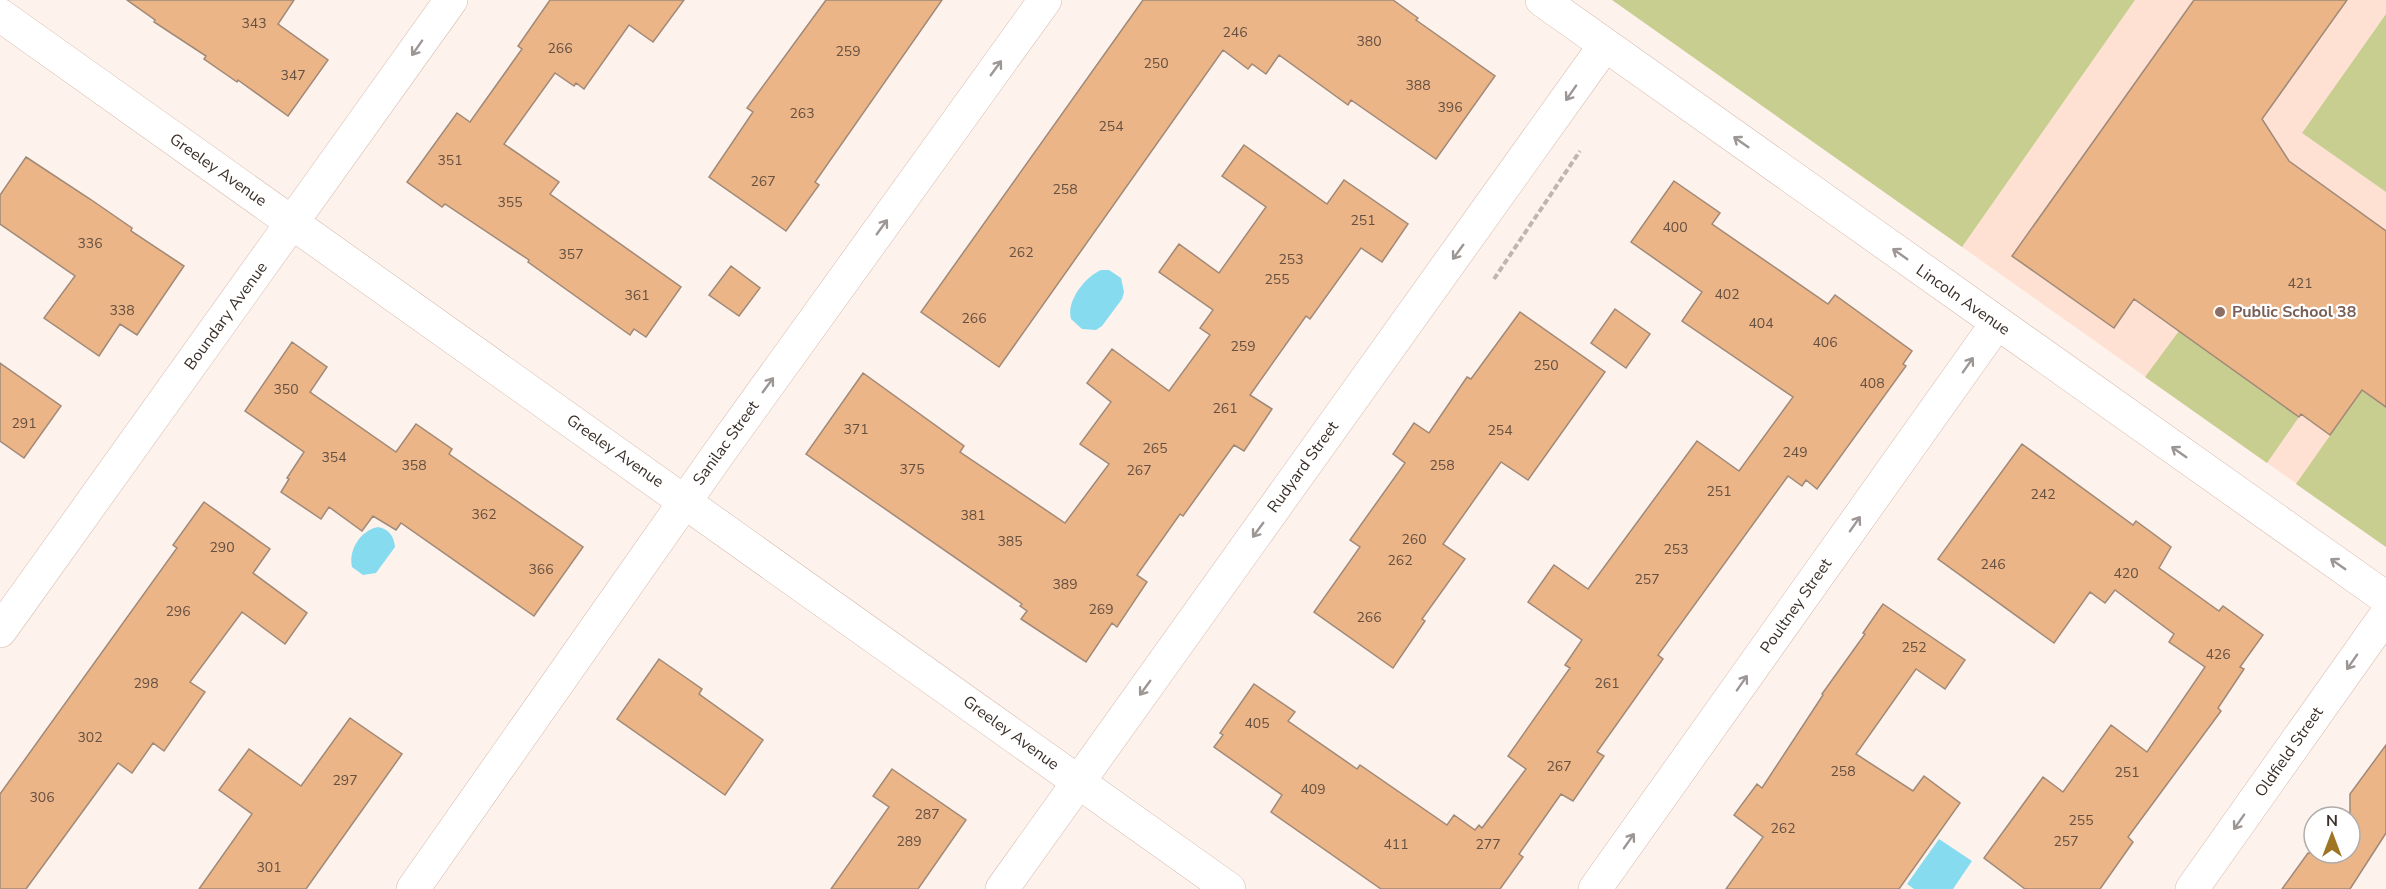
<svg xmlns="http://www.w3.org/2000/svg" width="2386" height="889" font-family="'Nunito Sans',sans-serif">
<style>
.built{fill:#fee1d2}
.green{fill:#c8cd90}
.water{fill:#86dcee}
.building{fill:#ebb588;stroke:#a08977;stroke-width:1.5}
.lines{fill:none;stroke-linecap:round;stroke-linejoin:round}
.minor-casing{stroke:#d5b9ab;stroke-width:34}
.path{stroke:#c0b5af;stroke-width:4;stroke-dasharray:6 3;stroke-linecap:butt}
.minor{stroke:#fff;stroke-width:33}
.oneway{stroke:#9c9794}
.education-dot{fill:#8d6e63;stroke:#fff;stroke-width:2}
.labels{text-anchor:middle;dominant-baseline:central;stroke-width:4.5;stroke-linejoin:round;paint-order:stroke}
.number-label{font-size:14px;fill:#665041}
.street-label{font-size:16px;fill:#3a2f29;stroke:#fff}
.education-label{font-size:16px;font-weight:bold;fill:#785e54;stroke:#fff;text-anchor:start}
</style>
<rect width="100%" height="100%" fill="#fef2ec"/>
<path class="built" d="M 2135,0 L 2386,0 L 2386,14 L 2302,133 L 2386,192 L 2386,547 L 1962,247 Z"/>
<path class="green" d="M 1612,0 L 2135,0 L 1962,247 Z
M 2386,14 L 2386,192 L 2302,133 Z
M 2179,331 L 2299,417 L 2267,463 L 2145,377 Z
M 2362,390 L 2386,407 L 2386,547 L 2296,484 Z"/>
<path class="water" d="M 1101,270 L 1109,270 L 1121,278 L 1124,292 L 1122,299 L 1102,326 L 1096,330 L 1082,329 L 1071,319 C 1066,301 1085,277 1101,270 Z
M 378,527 C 389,529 394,536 395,547 L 376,573 L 363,575 L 352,567 C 348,550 361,530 378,527 Z
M 1939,839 L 1972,861 L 1953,889 L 1914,889 L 1907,884 Z"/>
<path class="building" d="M 127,0 L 294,0 L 278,24 L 328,60 L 288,116 L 238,80 L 237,82 L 204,59 L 206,56 L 154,22 L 155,20 Z
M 550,0 L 684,0 L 653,42 L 629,25 L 584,89 L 576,83 L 574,86 L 555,73 L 504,144 L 559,182 L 550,194 L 681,287 L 646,337 L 634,329 L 630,335 L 528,262 L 529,260 L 445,204 L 442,207 L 407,182 L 457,113 L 470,122 L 522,49 L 518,46 Z
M 826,0 L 942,0 L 815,182 L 819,185 L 786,231 L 709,177 L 753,112 L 747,108 Z
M 1143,0 L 1393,0 L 1418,18 L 1416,20 L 1495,76 L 1436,159 L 1351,100 L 1348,105 L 1279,55 L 1266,74 L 1252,64 L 1248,69 L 1223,50 L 999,367 L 921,312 Z
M 2194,0 L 2347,0 L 2262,119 L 2289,161 L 2386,231 L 2386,407 L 2362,390 L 2330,435 L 2301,414 L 2299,417 L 2134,299 L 2114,328 L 2012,256 Z
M 1244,145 L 1327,204 L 1344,180 L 1408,224 L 1382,262 L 1361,248 L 1310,319 L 1306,316 L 1250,395 L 1272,409 L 1244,451 L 1234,445 L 1183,516 L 1180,514 L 1137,575 L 1147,582 L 1117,627 L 1112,623 L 1086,662 L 1021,619 L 1027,611 L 1020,606 L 1022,604 L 806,454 L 863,373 L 964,446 L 960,452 L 1065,523 L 1109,464 L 1080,444 L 1111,402 L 1087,383 L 1112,349 L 1169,391 L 1210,335 L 1200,328 L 1213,310 L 1159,272 L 1179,244 L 1219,273 L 1266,207 L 1222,176 Z
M 26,157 L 90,199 L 132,228 L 131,231 L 184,266 L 137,335 L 120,324 L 99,356 L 44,318 L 75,276 L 0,224 L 0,195 Z
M 1674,181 L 1720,213 L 1712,224 L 1828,304 L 1835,295 L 1912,351 L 1903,364 L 1906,366 L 1817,489 L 1806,480 L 1802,486 L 1788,476 L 1658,655 L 1663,659 L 1597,752 L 1604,756 L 1573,801 L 1561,794 L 1519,854 L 1523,857 L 1500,889 L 1381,889 L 1271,812 L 1282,795 L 1214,747 L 1223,735 L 1220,733 L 1254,684 L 1295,712 L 1288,721 L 1357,769 L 1360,765 L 1447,825 L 1454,815 L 1475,830 L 1479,825 L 1482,828 L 1526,769 L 1508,756 L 1570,668 L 1565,665 L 1582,640 L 1528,602 L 1554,565 L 1588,589 L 1697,441 L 1739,471 L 1793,397 L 1682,321 L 1702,292 L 1631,242 Z
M 731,266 L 760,288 L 739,316 L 709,295 Z
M 1615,309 L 1650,334 L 1626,368 L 1591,343 Z
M 1520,312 L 1605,372 L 1528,480 L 1501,462 L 1443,544 L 1465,559 L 1422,619 L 1425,621 L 1393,668 L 1314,612 L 1360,547 L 1350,540 L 1405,463 L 1393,454 L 1414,423 L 1429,433 L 1467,377 L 1471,379 Z
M 292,342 L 327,367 L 310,392 L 396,452 L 416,424 L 452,449 L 449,454 L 583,547 L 534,616 L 401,523 L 396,530 L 373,516 L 362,531 L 329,507 L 321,519 L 281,492 L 289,479 L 287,478 L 304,452 L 245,411 Z
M 0,363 L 61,406 L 24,458 L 0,441 Z
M 2022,444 L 2133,525 L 2136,521 L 2171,547 L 2159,568 L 2219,611 L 2223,606 L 2263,635 L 2240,667 L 2244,669 L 2218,708 L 2221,711 L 2128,837 L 2133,842 L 2100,889 L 2025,889 L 1984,858 L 2043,777 L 2063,792 L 2111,725 L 2147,752 L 2205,667 L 2169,642 L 2174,634 L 2115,590 L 2105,603 L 2090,592 L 2054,643 L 1938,559 Z
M 204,502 L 270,549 L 253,573 L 307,613 L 285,644 L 242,612 L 190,682 L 205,692 L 164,751 L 153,743 L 132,773 L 118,763 L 26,889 L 0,889 L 0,794 L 177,548 L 173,545 Z
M 1883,604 L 1965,660 L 1945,689 L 1916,669 L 1856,754 L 1913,791 L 1924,776 L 1960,803 L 1899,889 L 1726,889 L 1763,837 L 1734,815 L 1757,784 L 1762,788 L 1823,695 L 1822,694 L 1865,634 L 1863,633 Z
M 659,659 L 702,689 L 699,694 L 763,740 L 725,795 L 617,719 Z
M 350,718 L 402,754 L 306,889 L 199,889 L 252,814 L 219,790 L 249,749 L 301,786 Z
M 2386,745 L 2386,833 L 2350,889 L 2282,889 L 2308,853 L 2350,853 L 2350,794 Z
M 892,769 L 966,820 L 918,889 L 831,889 L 889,807 L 873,796 Z"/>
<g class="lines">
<defs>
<path id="minor" d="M 1542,0 L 2386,598
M 0,15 L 1229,889
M 0,631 L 451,0
M 413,889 L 719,453 L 1045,0
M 1002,889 L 1605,45
M 1595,889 L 1997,323
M 2192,889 L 2386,615"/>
</defs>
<use href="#minor" class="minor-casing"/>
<path class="path" d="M 1494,279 L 1580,151"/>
<use href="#minor" class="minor"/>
</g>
<defs><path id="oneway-shaft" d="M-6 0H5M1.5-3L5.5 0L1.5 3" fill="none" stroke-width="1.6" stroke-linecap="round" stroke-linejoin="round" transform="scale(1.5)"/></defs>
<g class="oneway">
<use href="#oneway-shaft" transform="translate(417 48) rotate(125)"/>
<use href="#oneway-shaft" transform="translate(996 68) rotate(-54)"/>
<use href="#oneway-shaft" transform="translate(1571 93) rotate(125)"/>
<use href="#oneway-shaft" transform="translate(1741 142) rotate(-145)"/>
<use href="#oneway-shaft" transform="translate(882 227) rotate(-54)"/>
<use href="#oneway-shaft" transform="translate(1458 252) rotate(126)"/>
<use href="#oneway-shaft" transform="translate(1900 254) rotate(-145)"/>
<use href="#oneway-shaft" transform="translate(1968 365) rotate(-55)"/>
<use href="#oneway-shaft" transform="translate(768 385) rotate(-54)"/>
<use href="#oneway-shaft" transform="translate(2179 452) rotate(-145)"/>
<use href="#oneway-shaft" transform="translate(1855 524) rotate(-55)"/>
<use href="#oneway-shaft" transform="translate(1258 530) rotate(126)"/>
<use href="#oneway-shaft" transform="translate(2338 564) rotate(-145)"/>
<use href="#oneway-shaft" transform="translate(2352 662) rotate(125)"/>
<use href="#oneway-shaft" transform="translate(1742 683) rotate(-55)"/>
<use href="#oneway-shaft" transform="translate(1145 688) rotate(126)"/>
<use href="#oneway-shaft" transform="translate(2239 822) rotate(125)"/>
<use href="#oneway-shaft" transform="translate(1629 841) rotate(-55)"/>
</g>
<circle class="education-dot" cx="2220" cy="312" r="6"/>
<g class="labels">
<g class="number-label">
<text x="254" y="23">343</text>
<text x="1235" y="32">246</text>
<text x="1369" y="41">380</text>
<text x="560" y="48">266</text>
<text x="848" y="51">259</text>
<text x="1156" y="63">250</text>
<text x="293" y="75">347</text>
<text x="1418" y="85">388</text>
<text x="1450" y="107">396</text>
<text x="802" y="113">263</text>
<text x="1111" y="126">254</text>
<text x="450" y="160">351</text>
<text x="763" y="181">267</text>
<text x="1065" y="189">258</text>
<text x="510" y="202">355</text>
<text x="1363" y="220">251</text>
<text x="1675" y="227">400</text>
<text x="90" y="243">336</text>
<text x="1021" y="252">262</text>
<text x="571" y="254">357</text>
<text x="1291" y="259">253</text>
<text x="1277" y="279">255</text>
<text x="2300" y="283">421</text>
<text x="1727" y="294">402</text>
<text x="637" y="295">361</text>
<text x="122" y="310">338</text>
<text x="974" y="318">266</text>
<text x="1761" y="323">404</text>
<text x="1825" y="342">406</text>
<text x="1243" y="346">259</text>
<text x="1546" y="365">250</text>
<text x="1872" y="383">408</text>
<text x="286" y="389">350</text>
<text x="1225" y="408">261</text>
<text x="24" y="423">291</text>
<text x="856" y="429">371</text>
<text x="1500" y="430">254</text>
<text x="1155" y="448">265</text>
<text x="1795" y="452">249</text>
<text x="334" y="457">354</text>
<text x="414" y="465">358</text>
<text x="1442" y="465">258</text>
<text x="912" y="469">375</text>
<text x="1139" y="470">267</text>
<text x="1719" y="491">251</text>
<text x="2043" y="494">242</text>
<text x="484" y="514">362</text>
<text x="973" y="515">381</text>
<text x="1414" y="539">260</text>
<text x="1010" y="541">385</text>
<text x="222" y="547">290</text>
<text x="1676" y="549">253</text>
<text x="1400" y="560">262</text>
<text x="1993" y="564">246</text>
<text x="541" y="569">366</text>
<text x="2126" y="573">420</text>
<text x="1647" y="579">257</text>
<text x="1065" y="584">389</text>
<text x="1101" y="609">269</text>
<text x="178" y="611">296</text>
<text x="1369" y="617">266</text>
<text x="1914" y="647">252</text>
<text x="2218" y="654">426</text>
<text x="146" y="683">298</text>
<text x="1607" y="683">261</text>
<text x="1257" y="723">405</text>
<text x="90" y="737">302</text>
<text x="1559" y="766">267</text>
<text x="1843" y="771">258</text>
<text x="2127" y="772">251</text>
<text x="345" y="780">297</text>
<text x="1313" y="789">409</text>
<text x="42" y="797">306</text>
<text x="927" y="814">287</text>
<text x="2081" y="820">255</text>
<text x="1783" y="828">262</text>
<text x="909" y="841">289</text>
<text x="2066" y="841">257</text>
<text x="1396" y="844">411</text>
<text x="1488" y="844">277</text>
<text x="269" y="867">301</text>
</g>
<g class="street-label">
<text transform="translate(218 170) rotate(35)">Greeley Avenue</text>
<text transform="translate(1963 300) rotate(35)">Lincoln Avenue</text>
<text transform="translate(226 316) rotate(-54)">Boundary Avenue</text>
<text transform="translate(726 443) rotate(-54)">Sanilac Street</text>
<text transform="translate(615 451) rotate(35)">Greeley Avenue</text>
<text transform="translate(1303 467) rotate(-54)">Rudyard Street</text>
<text transform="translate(1796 606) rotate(-55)">Poultney Street</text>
<text transform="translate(1011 733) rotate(36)">Greeley Avenue</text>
<text transform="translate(2289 752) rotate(-55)">Oldfield Street</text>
</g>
<g class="education-label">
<text x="2232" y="312">Public School 38</text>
</g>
</g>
<g transform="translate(2332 835)"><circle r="28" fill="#ffffff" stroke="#b0aca9" stroke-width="1.5"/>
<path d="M0-4.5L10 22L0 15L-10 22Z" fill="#9f7524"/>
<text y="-9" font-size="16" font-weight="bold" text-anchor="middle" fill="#3a2f29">N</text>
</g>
</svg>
